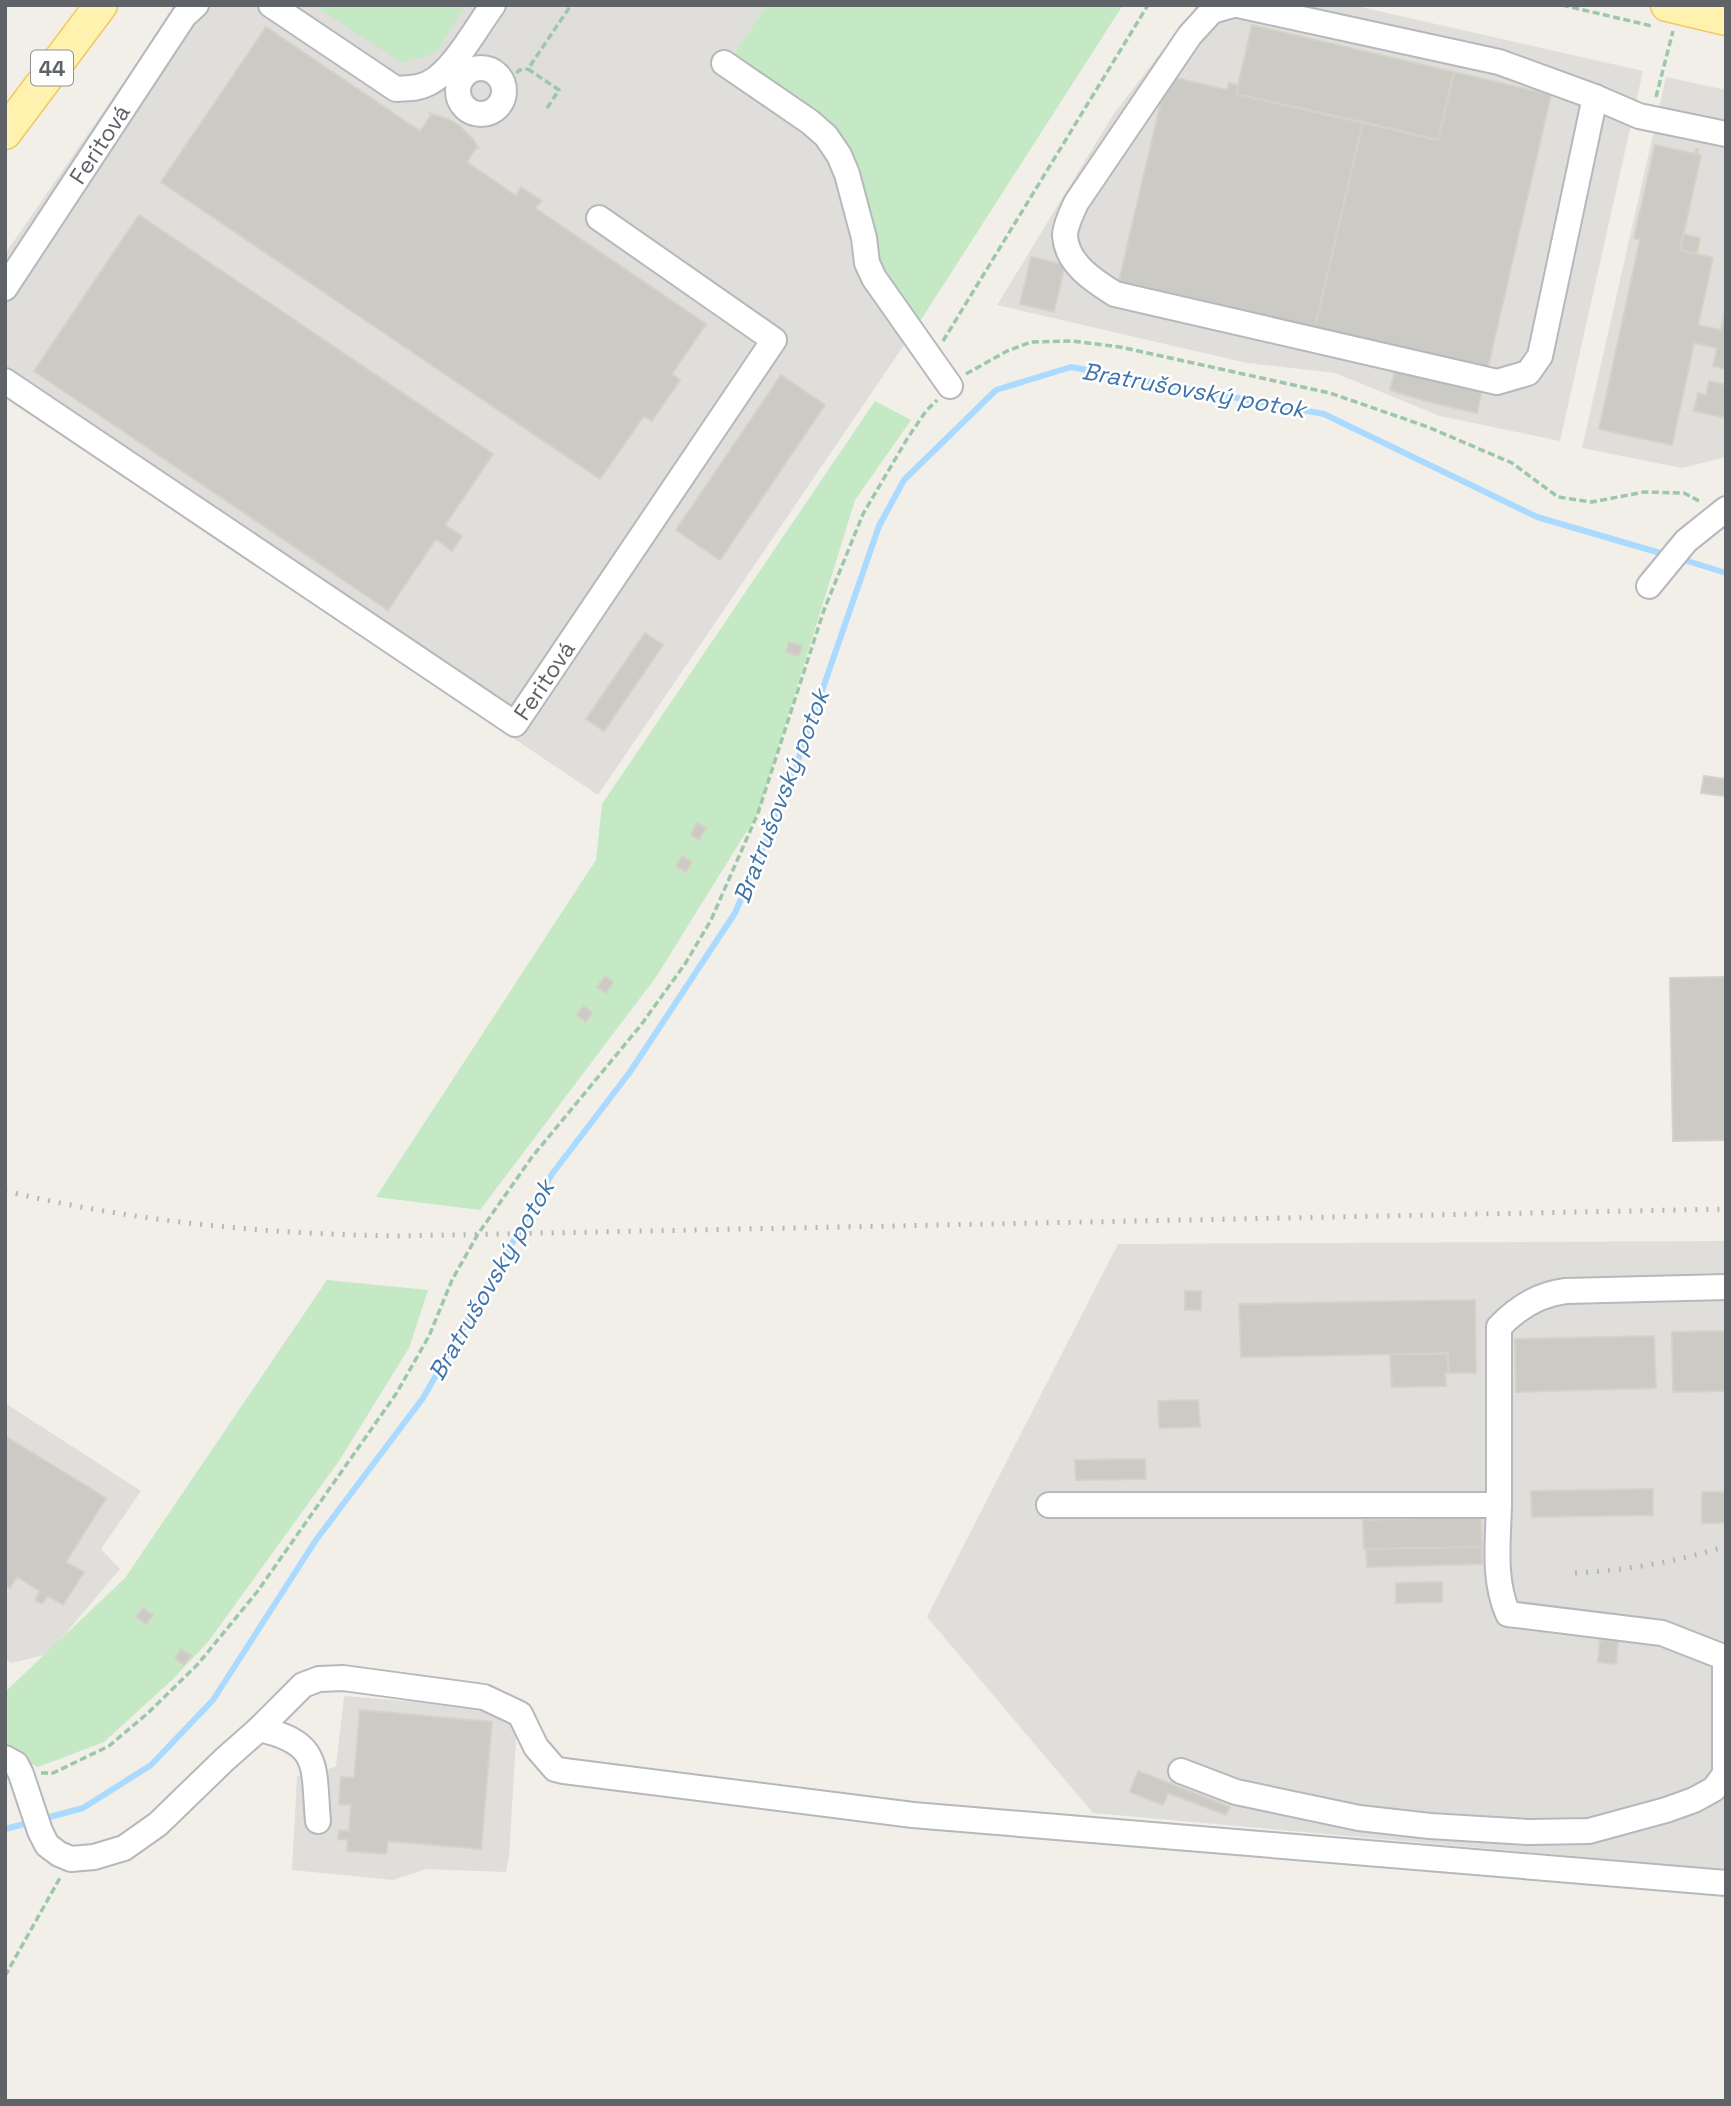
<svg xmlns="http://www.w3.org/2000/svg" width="1731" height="2106" font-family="'Space Grotesk',sans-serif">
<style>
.industrial{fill:#e0deda}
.green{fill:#c5e8c5}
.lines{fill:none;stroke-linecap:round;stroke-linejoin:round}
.stream{stroke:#aadaff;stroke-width:6}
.building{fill:#cccac5;stroke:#d6d1c6;stroke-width:2}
.minor-casing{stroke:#b5b8bc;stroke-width:28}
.major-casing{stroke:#f2c960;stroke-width:35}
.path{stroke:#9cc7a9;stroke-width:3.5;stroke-dasharray:7 3.5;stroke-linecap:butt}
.minor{stroke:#fff;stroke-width:24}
.major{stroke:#fff2af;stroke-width:32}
.rail{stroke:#b6b7b8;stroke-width:5;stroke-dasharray:2 9;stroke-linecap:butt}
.labels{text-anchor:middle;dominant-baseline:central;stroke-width:5;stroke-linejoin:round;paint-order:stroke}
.shield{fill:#fff;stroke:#8f9295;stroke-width:2}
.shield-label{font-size:21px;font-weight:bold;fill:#5f6368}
.street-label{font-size:23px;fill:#5f6368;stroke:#fff}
.water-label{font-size:24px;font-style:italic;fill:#4174aa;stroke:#fff}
</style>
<rect width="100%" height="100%" fill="#f1efe8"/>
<path class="industrial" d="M 177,5 L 767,5 L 732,57 L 830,126 L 850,148 L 867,208 L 917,326 L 598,795 L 5,397 L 5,254 Z
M 1197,5 L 1352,5 L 1643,71 L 1560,441 L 1440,416 L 1335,373 L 1247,363 L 997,305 L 1113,115 Z
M 1666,77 L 1726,90 L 1726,457 L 1682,468 L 1582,448 Z
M 1726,1241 L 1726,1870 L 1093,1813 L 927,1617 L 1118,1244 Z
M 5,1403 L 141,1491 L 101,1549 L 120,1569 L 48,1654 L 12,1663 L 5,1660 Z
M 344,1696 L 489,1708 L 517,1723 L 509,1856 L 506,1872 L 426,1869 L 393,1880 L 292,1870 L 297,1776 L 320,1773 L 336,1766 Z"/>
<path class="green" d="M 313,5 L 466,5 L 436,53 L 402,63 Z
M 767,5 L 1123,5 L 917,326 L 882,275 L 867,208 L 850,148 L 830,126 L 732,57 Z
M 875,401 L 911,420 L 855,500 L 758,813 L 656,977 L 480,1210 L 376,1197 L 596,860 L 602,804 Z
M 327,1280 L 428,1290 L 409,1348 L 339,1461 L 208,1642 L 172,1680 L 104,1742 L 38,1767 L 5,1751 L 5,1692 L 125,1578 Z"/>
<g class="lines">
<path class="stream" d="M 1681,559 L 1726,573
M 42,1819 L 83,1808 L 151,1765 L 213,1700 L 316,1540 L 423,1398 L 552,1174 L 630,1072 L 735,913 L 786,795 L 879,526 L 904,480 L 996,390 L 1071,367 L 1324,414 L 1537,517 L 1667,555
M 5,1829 L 32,1822"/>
</g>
<path class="building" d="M 1252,25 L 1454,72 L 1438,140 L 1236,94 Z
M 266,27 L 420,131 L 431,115 L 428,113 L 448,119 L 460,126 L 473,139 L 479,149 L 477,147 L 467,162 L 516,196 L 521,187 L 542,201 L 535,208 L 706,324 L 672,374 L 680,380 L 652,421 L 644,416 L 600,479 L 161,182 Z
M 1454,72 L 1551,95 L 1488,367 L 1315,327 L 1363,122 L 1438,140 Z
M 1167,76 L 1227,90 L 1229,83 L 1238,85 L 1236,94 L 1363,122 L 1315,327 L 1119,281 Z
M 1655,145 L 1695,154 L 1696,149 L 1698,149 L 1697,154 L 1701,155 L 1680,250 L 1713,258 L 1698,325 L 1721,330 L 1726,306 L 1726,369 L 1713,366 L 1717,348 L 1694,343 L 1672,445 L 1599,429 L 1640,240 L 1634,238 Z
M 139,215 L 493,454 L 445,525 L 462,536 L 452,551 L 436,539 L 388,610 L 34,371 Z
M 1683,234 L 1700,238 L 1697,254 L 1680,250 Z
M 1031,257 L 1065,265 L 1054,312 L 1020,304 Z
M 1396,367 L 1482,390 L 1477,413 L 1422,400 L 1390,390 Z
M 781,375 L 825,405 L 720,560 L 676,530 Z
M 1709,381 L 1726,385 L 1726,418 L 1694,411 L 1698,393 L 1706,395 Z
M 645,633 L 663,645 L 604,731 L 586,719 Z
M 789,642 L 802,646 L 799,656 L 786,652 Z
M 1704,776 L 1726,779 L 1726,796 L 1701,793 Z
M 697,823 L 706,828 L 699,840 L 691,835 Z
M 682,856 L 692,862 L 686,872 L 676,866 Z
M 605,976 L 613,982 L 606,993 L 597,987 Z
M 1726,977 L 1726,1140 L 1673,1141 L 1670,978 Z
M 583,1006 L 592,1012 L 586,1022 L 577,1015 Z
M 1185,1291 L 1201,1291 L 1201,1310 L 1185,1310 Z
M 1475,1300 L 1476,1373 L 1449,1373 L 1448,1353 L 1241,1357 L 1239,1304 Z
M 1726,1331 L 1726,1391 L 1673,1392 L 1672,1332 Z
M 1654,1336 L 1656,1388 L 1516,1392 L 1515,1339 Z
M 1390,1354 L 1447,1354 L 1448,1373 L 1445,1373 L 1446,1386 L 1392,1387 Z
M 1198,1400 L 1200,1427 L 1159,1428 L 1158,1401 Z
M 5,1436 L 106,1498 L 66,1562 L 84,1572 L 63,1605 L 48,1596 L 42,1604 L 35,1600 L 40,1591 L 17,1577 L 10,1588 L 5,1585 Z
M 1145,1459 L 1146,1479 L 1076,1480 L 1075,1460 Z
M 1653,1489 L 1653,1515 L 1532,1517 L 1531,1491 Z
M 1702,1492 L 1726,1492 L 1726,1523 L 1702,1523 Z
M 1481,1517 L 1482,1547 L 1364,1549 L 1363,1520 Z
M 1482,1547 L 1482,1564 L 1367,1567 L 1366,1549 Z
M 1442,1582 L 1442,1602 L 1396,1603 L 1396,1583 Z
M 143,1608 L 153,1615 L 146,1624 L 136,1617 Z
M 1600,1640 L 1618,1641 L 1616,1664 L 1598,1662 Z
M 181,1649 L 191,1655 L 184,1665 L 175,1659 Z
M 360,1710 L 492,1722 L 481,1849 L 388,1841 L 386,1854 L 347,1851 L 348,1840 L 338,1839 L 339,1830 L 349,1831 L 351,1805 L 339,1804 L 341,1777 L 354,1778 Z
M 1138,1771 L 1230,1807 L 1226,1815 L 1168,1793 L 1163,1805 L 1130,1792 Z"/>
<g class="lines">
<defs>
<g id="minor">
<path d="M 271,5 L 396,89 C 407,88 418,89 429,83 C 453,71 476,28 493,5"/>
<path d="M 1233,5 L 1212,11 L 1190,35 L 1076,203 C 1072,212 1065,226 1065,236 C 1067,264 1094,281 1115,294 L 1497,382 L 1528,373 L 1540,356 L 1595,97"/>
<path d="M 1238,5 L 1499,62 L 1595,97 L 1639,116 L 1726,134"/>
<path d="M 724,63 L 810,122 L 826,136 L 839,155 L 847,174 L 864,238 L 867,263 L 874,278 L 950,386"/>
<circle cx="481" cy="91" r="23"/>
<path id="s1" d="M 5,288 L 184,16 L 196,5"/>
<path id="s2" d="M 5,381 L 515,724 L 774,340 L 599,218"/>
<path d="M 1649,586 L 1686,541 L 1726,509"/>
<path d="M 1049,1505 L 1499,1505 L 1499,1327 C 1518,1307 1539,1294 1566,1291 L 1726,1287"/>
<path d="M 1499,1505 C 1498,1542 1493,1580 1508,1614 L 1662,1633 L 1726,1658"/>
<path d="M 259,1729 C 322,1743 313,1766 318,1821"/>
<path d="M 5,1758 L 16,1764 L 21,1774 L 40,1831 L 47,1845 L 59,1854 L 71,1859 L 94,1857 L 124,1848 L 158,1824 L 224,1760 L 259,1729 L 303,1685 L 319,1679 L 343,1678 L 484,1697 L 520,1714 L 536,1747 L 555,1769 L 564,1771 L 913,1815 L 1726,1883"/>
<path d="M 1181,1771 L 1236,1792 L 1359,1818 L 1430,1826 L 1528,1832 L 1589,1831 L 1666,1810 L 1694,1800 L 1714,1789 L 1725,1774 L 1725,1658"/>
</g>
<path id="major" d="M 1667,5 L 1726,19
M 5,133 L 101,5"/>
</defs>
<use href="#minor" class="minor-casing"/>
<use href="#major" class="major-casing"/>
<path class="path" d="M 1562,5 L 1652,26
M 504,90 L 519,70 L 528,69
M 1656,97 L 1673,31
M 547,108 L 559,90 L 528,69 L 571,5
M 943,341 L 1148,5
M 966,374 L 1007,351 L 1031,342 L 1072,341 L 1120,347 L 1330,393 L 1428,427 L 1512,463 L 1558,497 L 1592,502 L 1644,492 L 1684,493 L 1701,502
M 41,1773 L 53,1773 L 109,1746 L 148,1713 L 198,1664 L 257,1592 L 396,1394 L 429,1336 L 452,1280 L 478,1234 L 532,1157 L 641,1025 L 685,964 L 711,920 L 758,813 L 824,610 L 863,514 L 907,439 L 926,411 L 937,400
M 5,1976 L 61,1876"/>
<use href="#minor" class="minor"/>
<use href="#major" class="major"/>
<path class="rail" d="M 5,1191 C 136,1222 265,1234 399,1236 L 1726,1209
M 1575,1573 C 1627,1570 1677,1562 1726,1546"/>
</g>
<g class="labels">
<rect class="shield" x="31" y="50.5" width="42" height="35" rx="5"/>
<g class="shield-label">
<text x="52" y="68">44</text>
</g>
<g class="street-label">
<text stroke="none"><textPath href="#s1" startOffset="172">Feritová</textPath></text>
<text stroke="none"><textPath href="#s2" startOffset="667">Feritová</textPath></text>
</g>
<g class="water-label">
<text transform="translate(1194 390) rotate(10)">Bratrušovský potok</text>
<text transform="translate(781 796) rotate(-69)">Bratrušovský potok</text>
<text transform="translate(491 1280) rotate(-60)">Bratrušovský potok</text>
</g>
</g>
<rect width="1731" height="2106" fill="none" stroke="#5f6368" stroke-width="14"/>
</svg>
